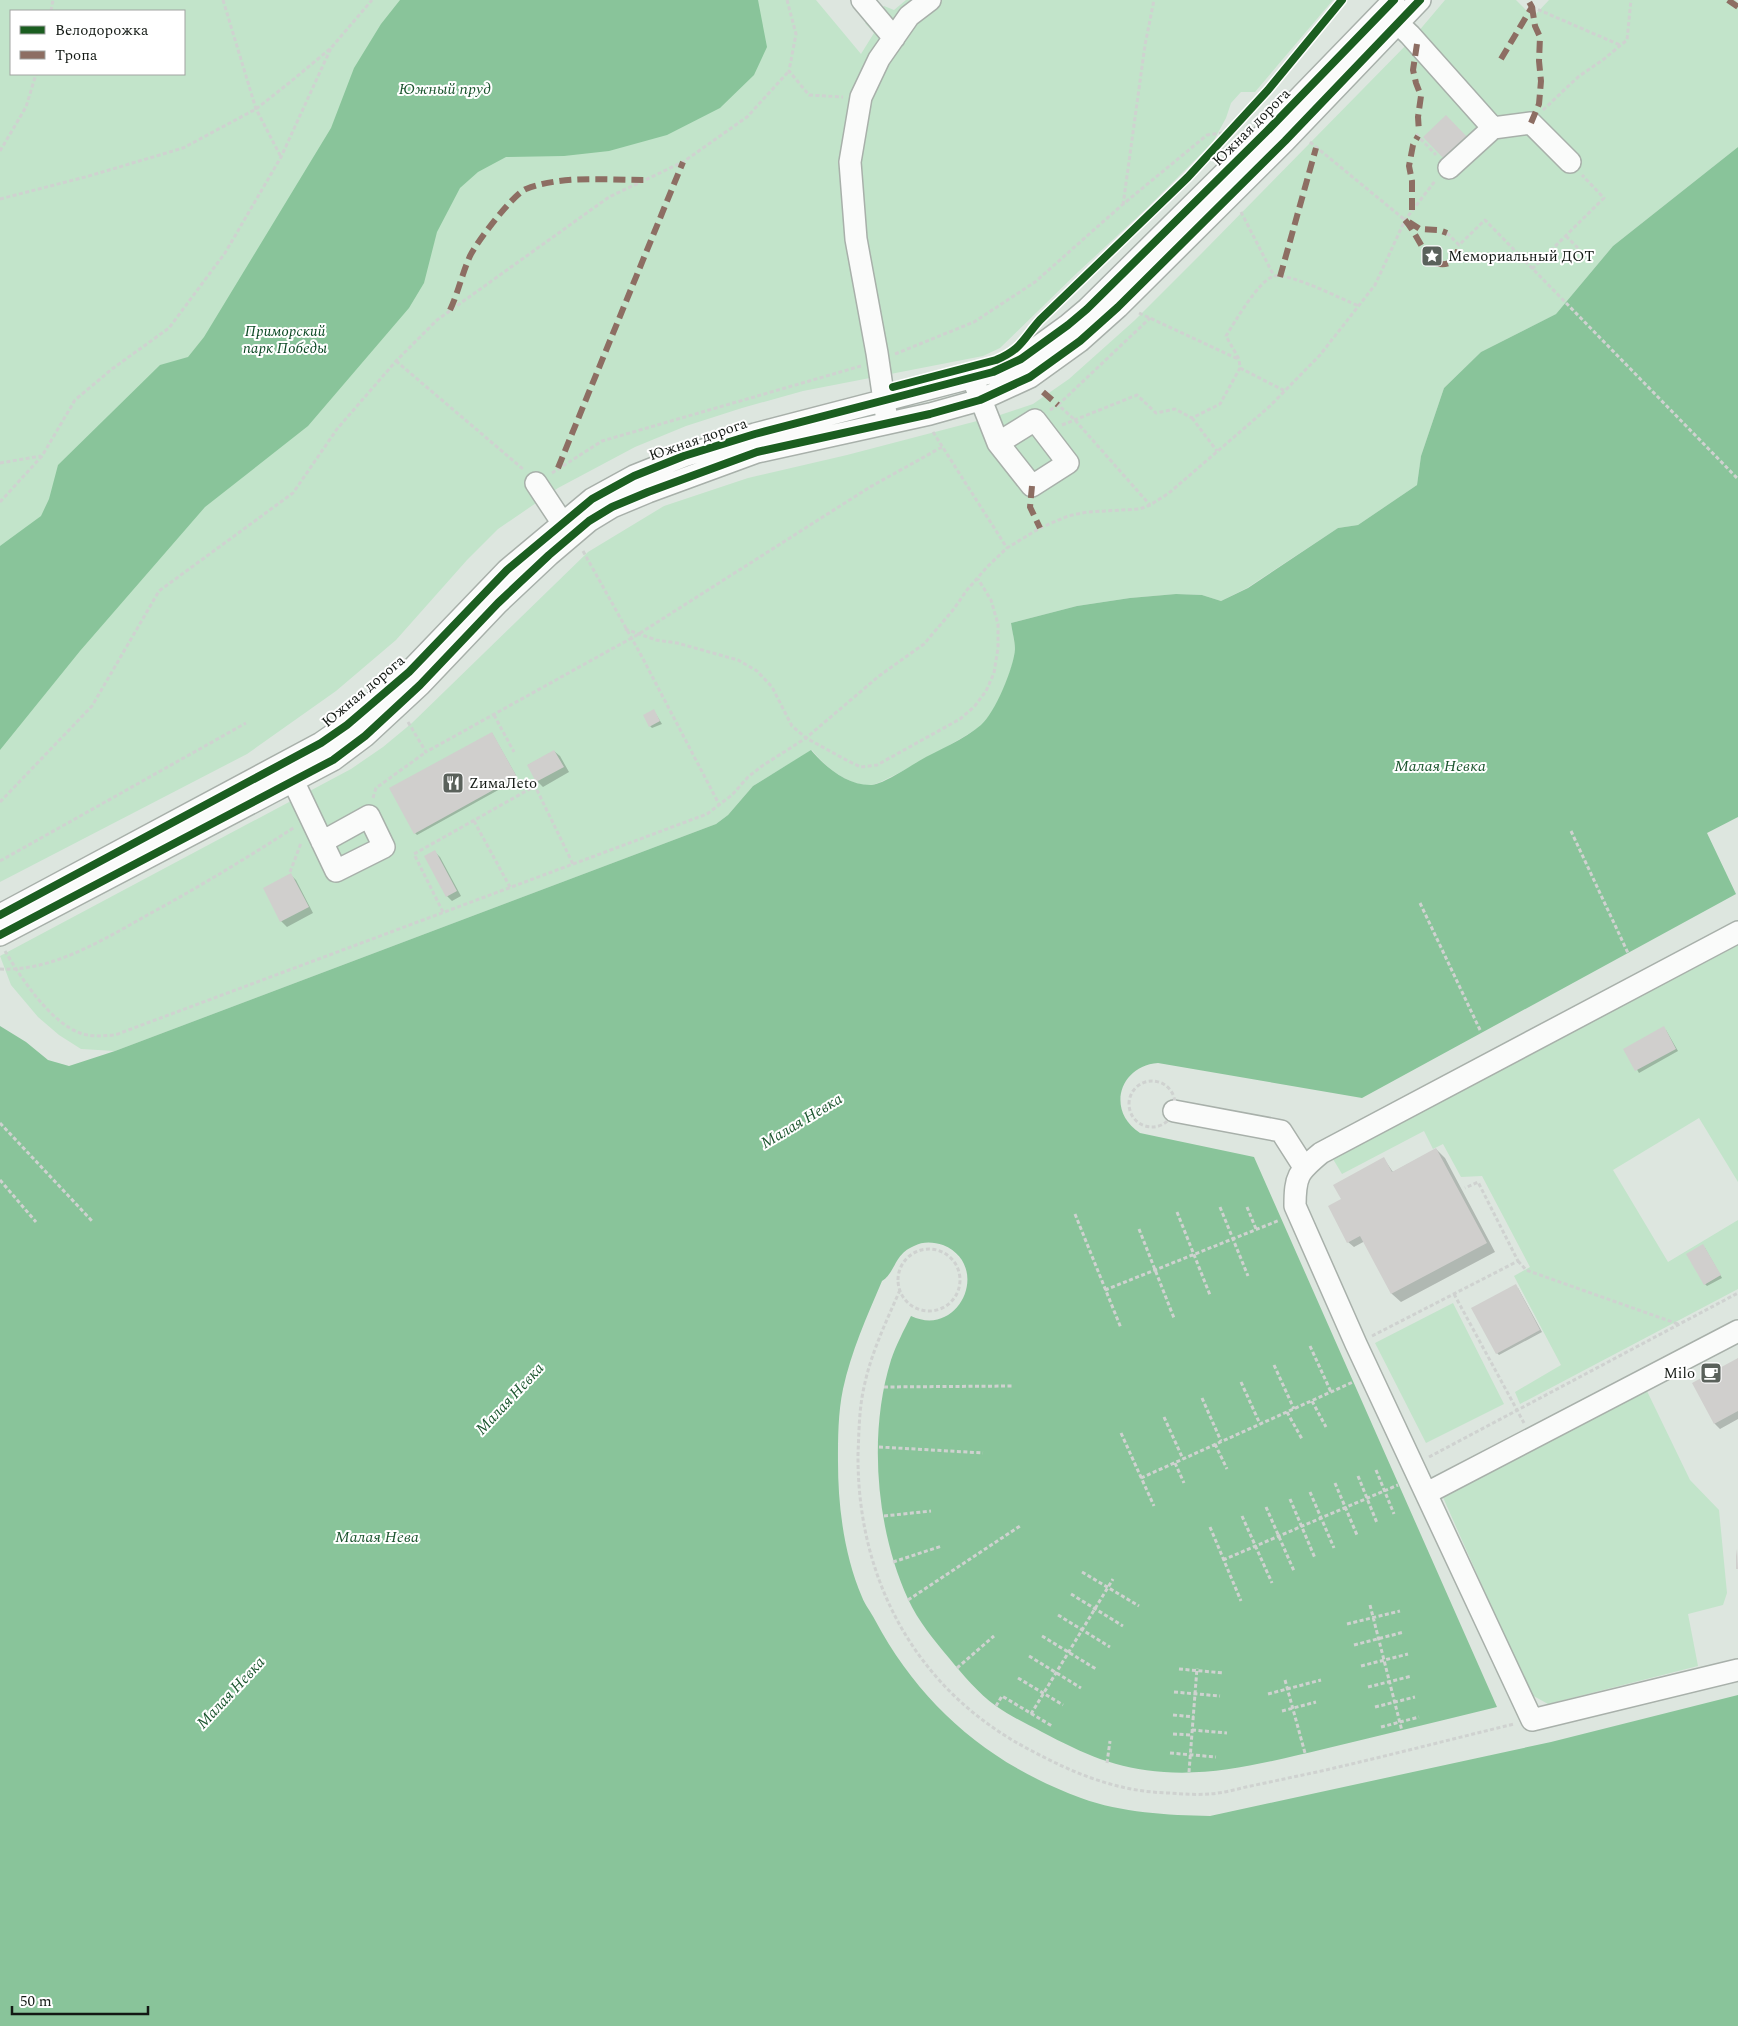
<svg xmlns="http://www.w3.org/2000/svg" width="1738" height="2026" font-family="Spectral,serif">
  <rect width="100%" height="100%" fill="#dde6df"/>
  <path fill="#c2e4ca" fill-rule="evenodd" d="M 0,0 L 816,0 L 861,54 L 874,33 L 865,23 L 884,6 L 894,10 L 906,0 L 1333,0 L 1255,92 L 1241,92 L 1231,103 L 1226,118 L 1213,142 L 1147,208 L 1077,273 L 1000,348 L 983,356 L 803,391 L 742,408 L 686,426 L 635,447 L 558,488 L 498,529 L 467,560 L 396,640 L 336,691 L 247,754 L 0,882 ZM 11,11 L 184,11 L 184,74 L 11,74 Z
    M 1445,0 L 1516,0 L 1533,17 L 1549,0 L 1735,0 L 1738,3 L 1738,147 L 1613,246 L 1556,314 L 1481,352 L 1444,388 L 1421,456 L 1417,485 L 1358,525 L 1338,528 L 1247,588 L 1221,601 L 1202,595 L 1176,594 L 1130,598 L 1077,606 L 1011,623 C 1012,631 1015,640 1015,649 C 1015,667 995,713 982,725 C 971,734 884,783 872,785 C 849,787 824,766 812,750 L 753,786 L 728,815 L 716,824 L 115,1051 L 81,1049 L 59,1035 L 38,1017 L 11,985 L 0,956 L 351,769 L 383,747 L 412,723 L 588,552 L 664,506 L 748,478 L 847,455 L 1000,415 L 1033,404 L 1069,379 L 1135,320 L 1201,254 L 1412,39 Z
    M 1738,943 L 1738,1182 L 1699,1118 L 1613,1170 L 1668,1262 L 1738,1220 L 1738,1289 L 1520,1404 L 1515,1392 L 1561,1365 L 1514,1276 L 1530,1267 L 1482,1176 L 1461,1177 L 1443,1144 L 1433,1149 L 1424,1131 L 1342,1174 L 1333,1159 Z
    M 1453,1303 L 1504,1404 L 1426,1443 L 1375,1343 Z
    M 1645,1387 L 1690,1480 L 1719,1510 L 1727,1593 L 1723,1605 L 1688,1614 L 1698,1666 L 1548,1704 L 1530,1694 L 1442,1495 Z"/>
  <path fill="#89c49a" d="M 400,0 L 758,0 L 767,47 L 754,75 L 720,108 L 667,135 L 609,151 L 564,156 L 506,157 L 478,172 L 460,188 L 437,232 L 424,283 L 409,308 L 308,426 L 205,507 L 80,651 L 0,750 L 0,546 L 41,516 L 49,499 L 58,465 L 160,365 L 188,357 L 204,337 L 331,128 L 354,68 L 381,24 Z
    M 1738,147 L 1738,817 L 1707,833 L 1736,894 L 1362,1098 L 1158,1063 C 1119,1066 1106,1111 1140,1133 L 1254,1157 L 1497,1707 C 1440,1721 1382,1735 1324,1749 C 1272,1761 1218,1776 1164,1772 C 1116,1769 1084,1754 1042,1732 C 1027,1724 1010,1716 996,1706 C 978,1693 963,1675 949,1658 C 934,1640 918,1621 908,1599 C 876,1529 868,1434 891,1360 C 896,1345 904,1330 911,1316 C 960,1339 992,1265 943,1245 C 934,1242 923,1241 914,1246 C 894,1254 896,1272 882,1281 C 867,1316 851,1352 843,1389 C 838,1413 838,1438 838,1462 C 838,1506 844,1555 862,1597 C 865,1605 871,1612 875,1620 C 921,1706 989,1764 1081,1798 C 1122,1813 1167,1815 1210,1816 L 1551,1742 L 1738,1695 L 1738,2026 L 0,2026 L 0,1026 L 26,1042 L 48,1060 L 69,1066 L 115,1051 L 716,824 L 728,815 L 753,786 L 811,750 C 825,767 848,786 872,785 C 885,783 907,768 919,761 C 938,750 965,739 981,725 C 995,713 1014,667 1015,649 C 1015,641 1012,631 1011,623 L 1077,606 L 1130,598 L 1176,594 L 1202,595 L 1221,601 L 1248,588 L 1338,528 L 1358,525 L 1417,485 L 1421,456 L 1444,388 L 1481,352 L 1556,314 L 1613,246 Z"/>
  <path fill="#0003" d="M 654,711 L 662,724 L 652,728 L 650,726 Z
    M 492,733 L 518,779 L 417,835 L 415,833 Z
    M 554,751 L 560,756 L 569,772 L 543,787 L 537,781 L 528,765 Z
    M 435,852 L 440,857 L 461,896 L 452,901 L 447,896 Z
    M 291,875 L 296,880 L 313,913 L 287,927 L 281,921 Z
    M 1666,1030 L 1678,1051 L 1639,1073 L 1625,1049 Z
    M 1436,1149 L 1445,1158 L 1495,1252 L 1401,1302 L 1392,1294 L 1365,1241 L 1354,1247 L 1348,1242 L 1343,1199 L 1384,1159 L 1393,1172 Z
    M 1705,1248 L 1722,1278 L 1707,1286 L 1705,1284 Z
    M 1518,1288 L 1542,1332 L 1499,1355 L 1497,1353 Z
    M 1738,1359 L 1738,1419 L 1720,1429 L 1715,1424 L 1694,1384 Z"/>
  <path fill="#d0cfcd" d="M 1446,115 L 1471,141 L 1448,163 L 1423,137 Z
    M 654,709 L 660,721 L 649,727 L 643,715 Z
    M 492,732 L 517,777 L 414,834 L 389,788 Z
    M 554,750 L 564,767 L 536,782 L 527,765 Z
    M 435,850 L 457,891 L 446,897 L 424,856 Z
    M 291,873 L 309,907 L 280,922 L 263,888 Z
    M 1664,1026 L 1676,1049 L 1635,1071 L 1623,1049 Z
    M 1436,1148 L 1487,1243 L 1391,1294 L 1360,1236 L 1347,1243 L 1328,1206 L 1341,1199 L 1333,1185 L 1384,1157 L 1392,1172 Z
    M 1703,1244 L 1721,1275 L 1704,1285 L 1686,1254 Z
    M 1516,1284 L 1540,1330 L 1496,1354 L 1471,1308 Z
    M 1738,1358 L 1738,1411 L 1714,1424 L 1692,1383 Z
    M 1737,1549 L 1738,1569 L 1736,1569 L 1736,1556 Z"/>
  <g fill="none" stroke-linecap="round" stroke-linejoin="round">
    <g stroke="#a8b0aa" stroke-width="24">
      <path id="minor" d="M 862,0 L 894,38
        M 1388,14 L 1410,35 L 1493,128
        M 1449,168 L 1493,128 L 1531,123 L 1570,162
        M 976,387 L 998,443 L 1032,486 L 1068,463 L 1035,420 L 998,443
        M 886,414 L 877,353 L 856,239 L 850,162 L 861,97 L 879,59 L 909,16 L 930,0
        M 536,483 L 569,533
        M 287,768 L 336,871 L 384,847 L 369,816 L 322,842
        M 0,915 L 321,743 L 347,725 L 409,672 L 507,570 L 592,499 L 634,476 L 684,456 L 755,434 L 993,372 L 1021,359 L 1068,325 L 1087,309 L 1267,131 L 1394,0
        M 1738,932 L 1321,1153 C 1298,1172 1295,1176 1295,1206 L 1356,1344 L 1532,1720 L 1738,1670
        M 0,935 L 333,760 L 365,736 L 420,685 L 498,603 L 549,555 L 589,521 L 612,507 L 648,492 L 757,452 L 930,414 L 980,400 L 1030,377 L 1080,341 L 1118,307 L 1285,141 L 1420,0
        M 1174,1111 L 1281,1131 L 1304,1167
        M 1427,1493 L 1738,1331"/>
    </g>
    <path stroke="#cfd2d0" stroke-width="3" stroke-dasharray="4 2.5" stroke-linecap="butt" d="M 223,0 L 256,109 L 281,157
      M 787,0 L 796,34 L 789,71 L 809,95 L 843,97
      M 1338,0 L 1340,2
      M 1532,7 L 1620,45
      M 51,11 L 53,0
      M 1543,110 L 1578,77 L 1604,59 L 1627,40 L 1631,0
      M 1416,134 L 1436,155
      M 1310,142 L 1405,220
      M 0,151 L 26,107 L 36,74
      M 0,199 L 89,176 L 183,148 L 256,109 L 289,83 L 331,48 L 372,0
      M 1123,205 L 1145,45 L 1154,0
      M 1241,212 L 1274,276
      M 1447,233 L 1459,245 L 1485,220 L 1738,479
      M 1566,236 L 1578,248
      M 1532,269 L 1604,198 L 1582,175
      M 1139,313 L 1238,359
      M 895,354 L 974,322 L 1035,282 L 1122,205 L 1207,135 L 1229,132
      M 396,361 L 523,469
      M 1240,368 L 1285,391
      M 1058,405 L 1150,318
      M 1050,410 L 1058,405 L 1074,419 L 1150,505
      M 1192,418 L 1217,451
      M 1062,425 L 1137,395 L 1156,413 L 1175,409 L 1192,418 L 1220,404 L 1240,368 L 1239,359 L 1226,336 C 1234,323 1259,280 1274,276 C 1291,273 1341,299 1359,306
      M 933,432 L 1007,548
      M 0,463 L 41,456
      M 552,473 L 602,441 L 861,366
      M 0,502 L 42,456 L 75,400 L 112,369 L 169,328 L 225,253 L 281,157 L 331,48
      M 583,551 L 641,655 L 720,806
      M 625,629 L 656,640 L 677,643 L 738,660 L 757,671 L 772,687 L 792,726 L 806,738 L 848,761 L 861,767 L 877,765 L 960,719 L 974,707 L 986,691 L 994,673 L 998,648 L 998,624 L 991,600 L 978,579
      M 494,715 L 514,752
      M 408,722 L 426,752 L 637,635 L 870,487 L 942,447
      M 373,798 L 376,788 L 426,752
      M 0,802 L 92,706 L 159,591 L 293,493 L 337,429 L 396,361 L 437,320 L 609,197 L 683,162 L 747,117 L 789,71
      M 474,821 L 510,887
      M 1571,831 L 1628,953
      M 0,861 L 246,723
      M 290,872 L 301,843
      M 1420,903 L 1481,1032
      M 443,912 L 414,854 L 535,786 L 573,864
      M 5,951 C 21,978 50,1022 80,1033 C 91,1037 103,1036 115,1035 L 707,814 L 732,795 L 748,777 L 762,766 L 806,738 L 879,676 L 924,644 L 953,610 L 967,590 L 987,567 L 1007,548 L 1040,528 L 1068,516 L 1087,512 L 1140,509 L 1150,505 L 1169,493 L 1270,406 L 1320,355 L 1375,285 L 1405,220 L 1435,181
      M 0,969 C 53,972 106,938 151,913 C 201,886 248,857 295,827
      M1129 1104a23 23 0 1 1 46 0a23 23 0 1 1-46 0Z
      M 0,1123 L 93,1222
      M 0,1180 L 36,1222
      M 1220,1207 L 1248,1276
      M 1247,1207 L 1256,1229
      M 1177,1212 L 1210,1295
      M 1075,1214 L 1121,1328
      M 1139,1229 L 1174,1318
      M898 1280a31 31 0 1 1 62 0a31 31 0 1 1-62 0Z
      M 1518,1261 L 1526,1270 L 1678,1324
      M 900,1290 C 886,1322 871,1353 864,1387 C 859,1409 859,1432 858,1454 C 857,1581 917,1692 1032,1751 C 1075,1774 1119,1792 1169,1793 C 1183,1794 1197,1795 1210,1794 C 1222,1793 1234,1790 1246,1787 C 1270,1782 1293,1777 1317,1772 C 1383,1757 1448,1740 1514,1724
      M 1105,1290 L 1280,1220
      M 1454,1294 L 1524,1423
      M 1372,1336 L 1518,1261 L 1478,1182 L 1465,1188
      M 1310,1346 L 1331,1392
      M 1274,1365 L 1294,1409
      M 1241,1382 L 1260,1424
      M 884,1387 L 1014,1386
      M 1202,1398 L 1221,1441
      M 1312,1401 L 1326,1427
      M 1287,1412 L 1302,1439
      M 1164,1417 L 1183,1459
      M 1121,1433 L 1154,1506
      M 1215,1444 L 1227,1469
      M 879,1447 L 983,1453
      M 1429,1457 L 1738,1293
      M 1175,1463 L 1184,1483
      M 1376,1470 L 1394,1514
      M 1358,1476 L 1377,1523
      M 1141,1478 L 1353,1382
      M 1335,1483 L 1357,1535
      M 1310,1492 L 1334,1548
      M 1290,1499 L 1315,1558
      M 1266,1507 L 1294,1571
      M 884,1516 L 931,1511
      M 1242,1516 L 1272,1583
      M 1210,1527 L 1241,1601
      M 1223,1560 L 1398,1485
      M 893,1562 L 942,1546
      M 1082,1572 L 1139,1606
      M 1071,1594 L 1123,1626
      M 908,1600 L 1020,1526
      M 1370,1605 L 1402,1731
      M 1058,1615 L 1110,1647
      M 1347,1624 L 1400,1611
      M 1042,1636 L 1096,1669
      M 1354,1645 L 1404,1632
      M 1029,1656 L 1081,1688
      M 1361,1666 L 1408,1654
      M 957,1668 L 994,1636
      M 1179,1669 L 1224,1673
      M 1018,1678 L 1063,1705
      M 1285,1680 L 1305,1753
      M 1368,1687 L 1412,1676
      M 1174,1692 L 1220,1696
      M 1268,1694 L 1321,1680
      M 996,1706 L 1002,1696 L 1052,1726
      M 1375,1707 L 1415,1697
      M 1282,1711 L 1316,1702
      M 1031,1714 L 1113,1579
      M 1173,1715 L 1194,1717
      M 1381,1727 L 1419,1717
      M 1192,1730 L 1227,1733
      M 1173,1734 L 1192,1735
      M 1170,1753 L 1216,1757
      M 1107,1763 L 1110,1741
      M 1189,1772 L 1197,1668"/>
    <use href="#minor" stroke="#fafbfa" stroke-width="21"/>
    <path stroke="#8d6e63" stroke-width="6" stroke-dasharray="12 6" stroke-linecap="butt" d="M 1728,0 L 1738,7
      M 1417,44 L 1413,70 L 1416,83 L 1421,96 L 1418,117 L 1419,132
      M 1501,59 L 1532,7 L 1528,0
      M 1531,123 L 1539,104 L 1541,81 L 1539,61 L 1540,37 L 1535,26 L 1532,7
      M 1412,210 L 1412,181 L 1409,166 L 1413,145 L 1418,136
      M 1405,220 C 1416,233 1422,250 1434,263 C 1450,267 1457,261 1459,245
      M 1409,222 L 1420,229 L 1439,230 L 1447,233
      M 1280,277 L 1316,148
      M 450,310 C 458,293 462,274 470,256 C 476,243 513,194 526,189 C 563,175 605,180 644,180
      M 1043,392 L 1058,405
      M 558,468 L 683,162
      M 1032,486 L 1030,507 L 1040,528"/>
    <g stroke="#fff" stroke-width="11">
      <path id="cycleway" d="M 893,387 L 996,360 C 1022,349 1023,339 1040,320 L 1188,177 L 1268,90 L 1342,0
        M 0,915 L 321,743 L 347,725 L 409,672 L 507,570 L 592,499 L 634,476 L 684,456 L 755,434 L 993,372 L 1021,359 L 1068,325 L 1087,309 L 1267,131 L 1394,0
        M 0,935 L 333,760 L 365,736 L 420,685 L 498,603 L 549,555 L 589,521 L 612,507 L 648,492 L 757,452 L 930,414 L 980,400 L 1030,377 L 1080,341 L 1118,307 L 1285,141 L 1420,0"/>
    </g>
    <use href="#cycleway" stroke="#1b5e20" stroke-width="8"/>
  </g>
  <defs>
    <g id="sight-square" transform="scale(1.125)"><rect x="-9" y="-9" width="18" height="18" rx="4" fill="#5a615b" stroke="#fff"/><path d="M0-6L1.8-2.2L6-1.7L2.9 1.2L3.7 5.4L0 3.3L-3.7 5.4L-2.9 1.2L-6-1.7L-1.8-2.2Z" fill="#fff"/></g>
    <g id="restaurant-square" transform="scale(1.125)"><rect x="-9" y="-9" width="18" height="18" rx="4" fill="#5a615b" stroke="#fff"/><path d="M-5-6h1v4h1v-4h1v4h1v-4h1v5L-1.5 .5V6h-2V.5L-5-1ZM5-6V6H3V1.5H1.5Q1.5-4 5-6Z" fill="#fff"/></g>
    <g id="cafe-square" transform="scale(1.125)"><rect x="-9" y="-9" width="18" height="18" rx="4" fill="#5a615b" stroke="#fff"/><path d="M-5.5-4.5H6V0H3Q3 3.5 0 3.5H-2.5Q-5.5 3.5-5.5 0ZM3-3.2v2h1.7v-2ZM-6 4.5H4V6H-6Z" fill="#fff"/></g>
  </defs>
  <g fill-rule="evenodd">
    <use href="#sight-square" x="1432" y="256"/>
    <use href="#restaurant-square" x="453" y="783"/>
    <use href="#cafe-square" x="1711" y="1373"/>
  </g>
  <g text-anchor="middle" stroke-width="4" stroke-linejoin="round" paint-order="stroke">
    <g font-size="15" fill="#131914" stroke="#fff">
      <text transform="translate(1251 127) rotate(-45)" y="5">Южная дорога</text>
      <text transform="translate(698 439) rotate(-19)" y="5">Южная дорога</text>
      <text transform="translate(363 691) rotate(-40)" y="5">Южная дорога</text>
    </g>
    <g font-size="15" fill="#131914" stroke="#fff" text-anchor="start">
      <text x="1448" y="261">Мемориальный ДОТ</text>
      <text x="469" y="788">ZимаЛеtо</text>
      <text x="1695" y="1378" text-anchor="end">Milo</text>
    </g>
    <g font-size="15" font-style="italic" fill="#0a4823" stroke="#fff">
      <text x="285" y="336">Приморский<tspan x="285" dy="17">парк Победы</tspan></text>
    </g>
    <g font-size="16" font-style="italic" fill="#1b552e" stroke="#fff">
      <text x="445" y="94">Южный пруд</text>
      <text x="1440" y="771">Малая Невка</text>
      <text transform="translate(801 1120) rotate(-31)" y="6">Малая Невка</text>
      <text transform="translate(509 1398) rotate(-47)" y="6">Малая Невка</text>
      <text x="377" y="1542">Малая Нева</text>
      <text transform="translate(230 1692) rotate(-47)" y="6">Малая Невка</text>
    </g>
  </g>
  <rect x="10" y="10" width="175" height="65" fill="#ffffff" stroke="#a1a3a1"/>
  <rect x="20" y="26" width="25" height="8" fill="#1b5e20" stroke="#a1a3a1"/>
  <text x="55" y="35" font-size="15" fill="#131914">Велодорожка</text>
  <rect x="20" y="51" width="25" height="8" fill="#8d6e63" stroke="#a1a3a1"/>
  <text x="55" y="60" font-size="15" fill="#131914">Тропа</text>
  <path d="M12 2006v8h136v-8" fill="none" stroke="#131914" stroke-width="2.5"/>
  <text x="20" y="2006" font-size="15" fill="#131914" stroke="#ffffff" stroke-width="4" paint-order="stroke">50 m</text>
</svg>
